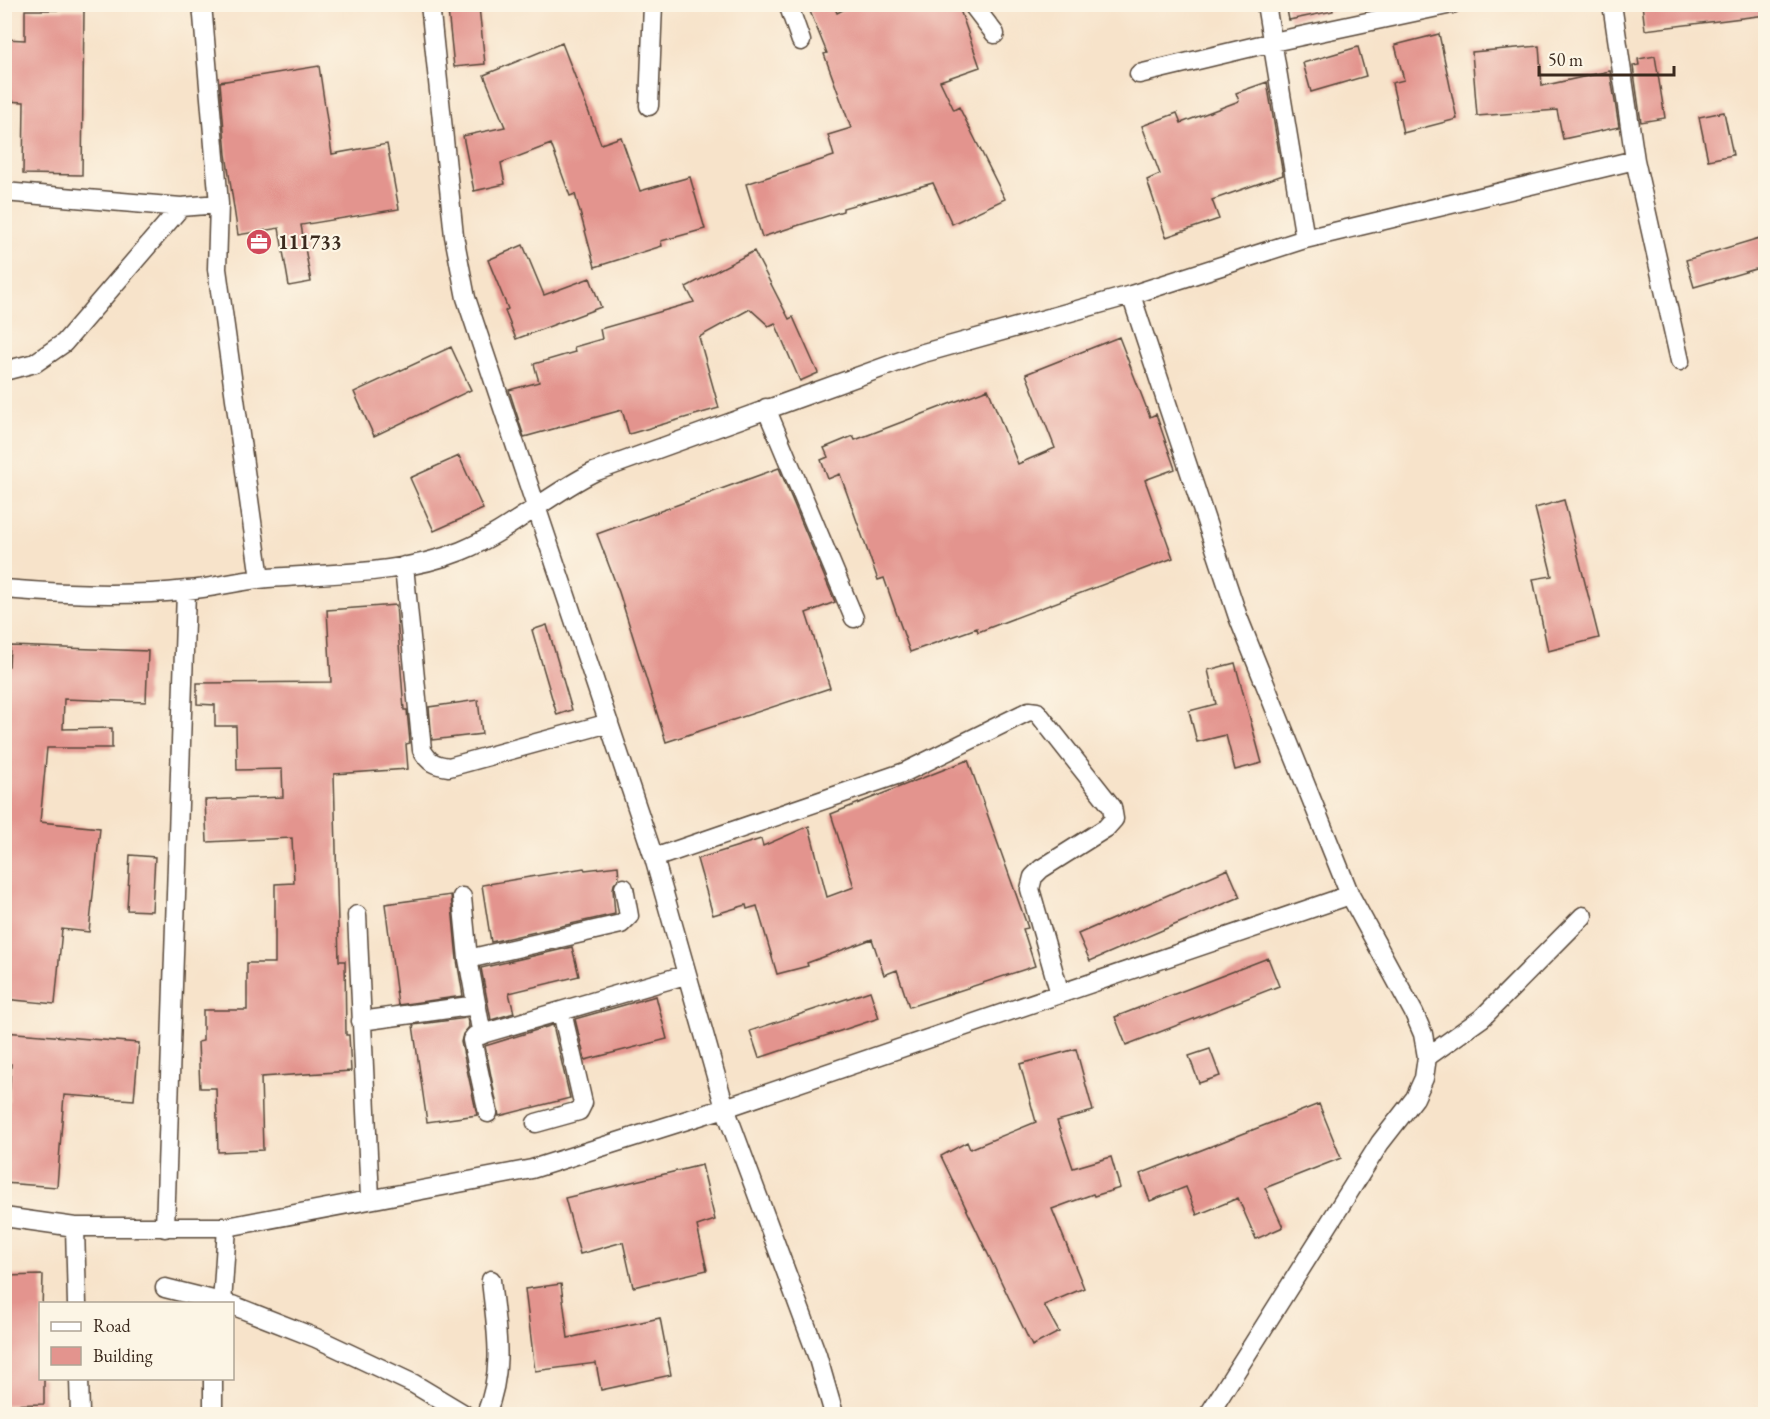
<svg xmlns="http://www.w3.org/2000/svg" width="1770" height="1419" font-family="'EB Garamond',serif">
  <rect width="100%" height="100%" fill="#fcf5e5"/>
  <filter id="ink" filterUnits="userSpaceOnUse"><feTurbulence type="fractalNoise" baseFrequency=".0167" numOctaves="2"/><feDisplacementMap in="SourceGraphic" scale="12" xChannelSelector="R" yChannelSelector="G"/><feConvolveMatrix kernelMatrix="1 2 1 2 8 2 1 2 1" color-interpolation-filters="sRGB"/></filter>
  <filter id="wash" filterUnits="userSpaceOnUse"><feTurbulence type="fractalNoise" baseFrequency=".008" numOctaves="4" result="noise"/><feDisplacementMap in="SourceGraphic" scale="24" xChannelSelector="R" yChannelSelector="G"/><feGaussianBlur stdDeviation="1.35" result="paint"/><feColorMatrix in="noise" values="0 0 0 0 0 0 0 0 0 0 0 0 0 0 0 0 0 1.4 0 .05"/><feComposite in="paint" operator="in"/></filter>
  <g filter="url(#wash)">
    <rect width="100%" height="100%" fill="#f7e3ca"/>
    <g id="blocks">
      <path fill="#e3948e" d="M 807,4 L 833,4 L 837,13 L 855,4 L 958,4 L 980,67 L 940,81 L 954,110 L 959,107 L 1005,199 L 952,224 L 933,183 L 843,208 L 843,211 L 762,237 L 746,184 L 834,156 L 828,135 L 851,128 L 824,54 L 827,53 Z
        M 1286,4 L 1332,4 L 1333,11 L 1289,20 Z
        M 1642,4 L 1766,4 L 1766,15 L 1645,30 Z
        M 479,7 L 485,64 L 454,67 L 448,10 Z
        M 25,10 L 84,10 L 82,175 L 23,174 L 24,102 L 4,101 L 4,39 L 25,40 Z
        M 1439,34 L 1457,119 L 1403,133 L 1392,83 L 1404,80 L 1395,45 Z
        M 562,43 L 601,144 L 621,137 L 640,191 L 690,177 L 705,229 L 661,241 L 662,246 L 595,267 L 575,194 L 570,196 L 551,144 L 501,163 L 505,184 L 474,191 L 463,136 L 505,127 L 484,75 Z
        M 1539,46 L 1542,86 L 1610,71 L 1619,127 L 1563,139 L 1557,110 L 1477,116 L 1472,52 Z
        M 1358,47 L 1366,76 L 1311,92 L 1303,63 Z
        M 1655,56 L 1665,118 L 1641,122 L 1633,66 L 1639,65 L 1638,59 Z
        M 319,66 L 332,154 L 387,144 L 399,209 L 301,225 L 311,282 L 289,286 L 279,228 L 238,235 L 226,154 L 220,82 Z
        M 1267,82 L 1283,175 L 1212,200 L 1219,219 L 1166,237 L 1147,180 L 1160,174 L 1142,126 L 1177,113 L 1181,123 L 1239,101 L 1236,93 Z
        M 1724,112 L 1733,155 L 1708,160 L 1699,117 Z
        M 1766,236 L 1766,266 L 1694,287 L 1686,260 Z
        M 523,245 L 544,295 L 590,278 L 601,307 L 516,339 L 505,311 L 508,309 L 488,260 Z
        M 754,251 L 789,319 L 793,317 L 818,373 L 800,381 L 775,323 L 769,326 L 750,309 L 699,337 L 719,408 L 629,434 L 622,410 L 524,437 L 509,390 L 539,382 L 534,364 L 575,352 L 574,347 L 602,339 L 600,329 L 694,302 L 686,287 Z
        M 1119,337 L 1150,417 L 1156,414 L 1175,469 L 1145,480 L 1173,558 L 978,632 L 977,628 L 910,652 L 884,578 L 878,580 L 840,474 L 828,479 L 821,460 L 828,457 L 824,448 L 853,436 L 855,440 L 988,389 L 1018,464 L 1055,448 L 1026,374 Z
        M 451,347 L 471,390 L 374,436 L 354,392 Z
        M 459,456 L 483,509 L 434,531 L 410,478 Z
        M 779,468 L 835,602 L 806,613 L 830,688 L 666,742 L 619,592 L 597,534 Z
        M 1564,500 L 1599,638 L 1548,651 L 1533,579 L 1552,576 L 1535,508 Z
        M 396,605 L 404,710 L 407,710 L 410,743 L 406,744 L 408,769 L 334,774 L 339,961 L 345,961 L 346,1035 L 349,1035 L 351,1071 L 261,1077 L 263,1150 L 218,1152 L 216,1088 L 200,1088 L 198,1042 L 203,1041 L 203,1010 L 247,1010 L 247,963 L 275,963 L 275,884 L 294,883 L 292,838 L 207,842 L 205,800 L 283,797 L 282,769 L 237,770 L 236,726 L 215,726 L 215,705 L 197,704 L 197,683 L 331,682 L 327,610 Z
        M 547,625 L 572,710 L 557,715 L 532,630 Z
        M 10,646 L 148,651 L 146,702 L 64,699 L 63,729 L 112,728 L 112,748 L 47,748 L 40,822 L 100,828 L 89,932 L 62,929 L 55,1004 L 4,999 L 4,819 L 9,768 L 4,768 L 4,666 L 9,666 Z
        M 1235,663 L 1262,763 L 1235,770 L 1226,735 L 1197,742 L 1189,711 L 1216,704 L 1208,670 Z
        M 478,700 L 482,734 L 432,740 L 429,707 Z
        M 968,760 L 1028,928 L 1023,929 L 1035,966 L 909,1007 L 897,970 L 884,975 L 872,939 L 807,963 L 808,966 L 777,974 L 757,906 L 747,909 L 746,905 L 713,915 L 697,859 L 761,839 L 763,846 L 809,826 L 827,897 L 854,887 L 831,814 Z
        M 130,855 L 155,857 L 152,911 L 127,910 Z
        M 618,866 L 619,878 L 614,884 L 613,889 L 615,914 L 491,942 L 482,885 L 584,868 L 585,870 Z
        M 1228,869 L 1240,897 L 1090,961 L 1078,934 Z
        M 451,895 L 457,960 L 463,996 L 398,1005 L 385,904 Z
        M 572,947 L 579,976 L 509,993 L 514,1013 L 491,1020 L 481,968 Z
        M 1268,958 L 1279,986 L 1126,1045 L 1115,1017 Z
        M 870,991 L 879,1018 L 759,1058 L 750,1031 Z
        M 656,996 L 667,1039 L 585,1060 L 575,1019 Z
        M 467,1018 L 469,1027 L 463,1034 L 461,1042 L 477,1115 L 427,1122 L 413,1025 Z
        M 553,1025 L 570,1098 L 499,1116 L 485,1046 Z
        M 4,1032 L 139,1043 L 134,1100 L 64,1095 L 57,1187 L 4,1183 L 11,1064 L 4,1064 Z
        M 1076,1049 L 1093,1111 L 1057,1121 L 1073,1168 L 1111,1157 L 1120,1188 L 1094,1196 L 1093,1194 L 1052,1209 L 1084,1288 L 1044,1305 L 1059,1332 L 1032,1346 L 941,1156 L 967,1142 L 970,1149 L 1036,1122 L 1020,1064 Z
        M 1210,1049 L 1220,1076 L 1199,1083 L 1189,1056 Z
        M 1319,1104 L 1341,1158 L 1265,1188 L 1283,1227 L 1256,1239 L 1238,1198 L 1197,1215 L 1186,1187 L 1150,1201 L 1140,1174 Z
        M 702,1165 L 715,1220 L 697,1226 L 707,1270 L 633,1287 L 623,1242 L 580,1254 L 565,1198 Z
        M 43,1275 L 40,1378 L 44,1378 L 44,1404 L 4,1405 L 4,1276 Z
        M 561,1284 L 568,1338 L 660,1318 L 671,1375 L 601,1390 L 596,1363 L 535,1371 L 525,1289 Z"/>
    </g>
  </g>
  <g filter="url(#ink)">
    <use href="#blocks" fill-opacity="0" stroke="#574638" stroke-width="1.5"/>
    <g fill="none" stroke-linecap="round" stroke-linejoin="round">
      <g stroke="#574638" stroke-width="21">
        <path id="minor" d="M 202,4 L 219,204 L 217,269 L 260,579
          M 788,4 L 801,41
          M 972,4 L 995,34
          M 1266,4 L 1305,239
          M 1612,4 L 1635,160 L 1680,361
          M 1139,74 L 1273,42 L 1452,4
          M 649,106 L 653,4
          M 4,192 L 181,207 L 219,204
          M 1131,295 L 1238,617 L 1350,895 L 1414,1013 L 1423,1034 L 1427,1057 L 1424,1078 L 1415,1098 L 1380,1143 L 1209,1414
          M 4,371 L 35,363 L 64,343 L 181,207
          M 766,408 L 854,618
          M 404,566 L 422,750 C 429,763 435,765 449,767 L 609,723
          M 4,589 C 64,594 127,597 187,590 C 214,588 241,580 268,578 C 331,573 401,575 461,551 C 510,531 547,495 594,472 L 920,354 L 1131,295 L 1305,239 L 1635,160
          M 654,858 L 905,772 L 1029,711 L 1037,712 L 1112,807 L 1114,819 L 1106,828 L 1041,869 L 1033,877 L 1030,889 L 1060,994
          M 462,897 L 468,959 L 482,1035
          M 357,915 L 370,1198
          M 468,959 L 621,924 L 629,916 L 624,888
          M 361,1021 L 477,1005
          M 1427,1057 L 1482,1018 L 1583,916
          M 488,1113 L 472,1040 L 475,1036 L 685,975
          M 536,1123 L 579,1111 L 583,1103 L 562,1012
          M 4,1217 L 75,1227 L 227,1227 L 532,1169 L 725,1108 L 654,858 L 466,298 L 454,236 L 430,4
          M 75,1227 L 77,1304
          M 165,1228 L 186,591
          M 165,1288 L 229,1304
          M 222,1304 L 227,1227
          M 232,1305 L 316,1338 L 414,1384 L 464,1414
          M 79,1378 L 80,1414
          M 213,1378 L 213,1414
          M 486,1414 C 505,1367 496,1329 491,1280
          M 834,1414 L 817,1355 L 725,1108 L 1350,895"/>
      </g>
      <use href="#minor" stroke="#fff" stroke-width="18"/>
    </g>
  </g>
  <defs>
    <g id="office-disc" transform="scale(1.35)"><circle r="9.5" fill="#d1495b" stroke="#fcf5e5"/><path d="M-6-3h4V-5.5h4V-3h4V5H-6ZM-1-4.5V-3h2v-1.5ZM-6 0V1H6V0Z" fill="#fff"/></g>
  </defs>
  <g fill-rule="evenodd">
    <use href="#office-disc" x="259" y="242"/>
  </g>
  <g text-anchor="middle" stroke-width="4.5" stroke-linejoin="round" paint-order="stroke">
    <g font-size="20" font-weight="bold" fill="#3b2a1e" stroke="#fcf5e5" text-anchor="start">
      <text x="278" y="249">111733</text>
    </g>
  </g>
  <rect width="1770" height="1419" fill="none" stroke="#fcf5e5" stroke-width="24"/>
  <rect x="39" y="1302" width="195" height="78" fill="#fcf5e5" stroke="#afa495" stroke-width="1.5"/>
  <rect x="51" y="1322" width="30" height="9" fill="#ffffff" stroke="#afa495" stroke-width="1.5"/>
  <text x="93" y="1332" font-size="18" fill="#3b2a1e">Road</text>
  <rect x="51" y="1347" width="30" height="18" fill="#e3948e" stroke="#afa495" stroke-width="1.5"/>
  <text x="93" y="1362" font-size="18" fill="#3b2a1e">Building</text>
  <path d="M1539 66v9h135v-9" fill="none" stroke="#3b2a1e" stroke-width="3"/>
  <text x="1548" y="66" font-size="18" fill="#3b2a1e" stroke="#fcf5e5" stroke-width="4.5" paint-order="stroke">50 m</text>
</svg>
